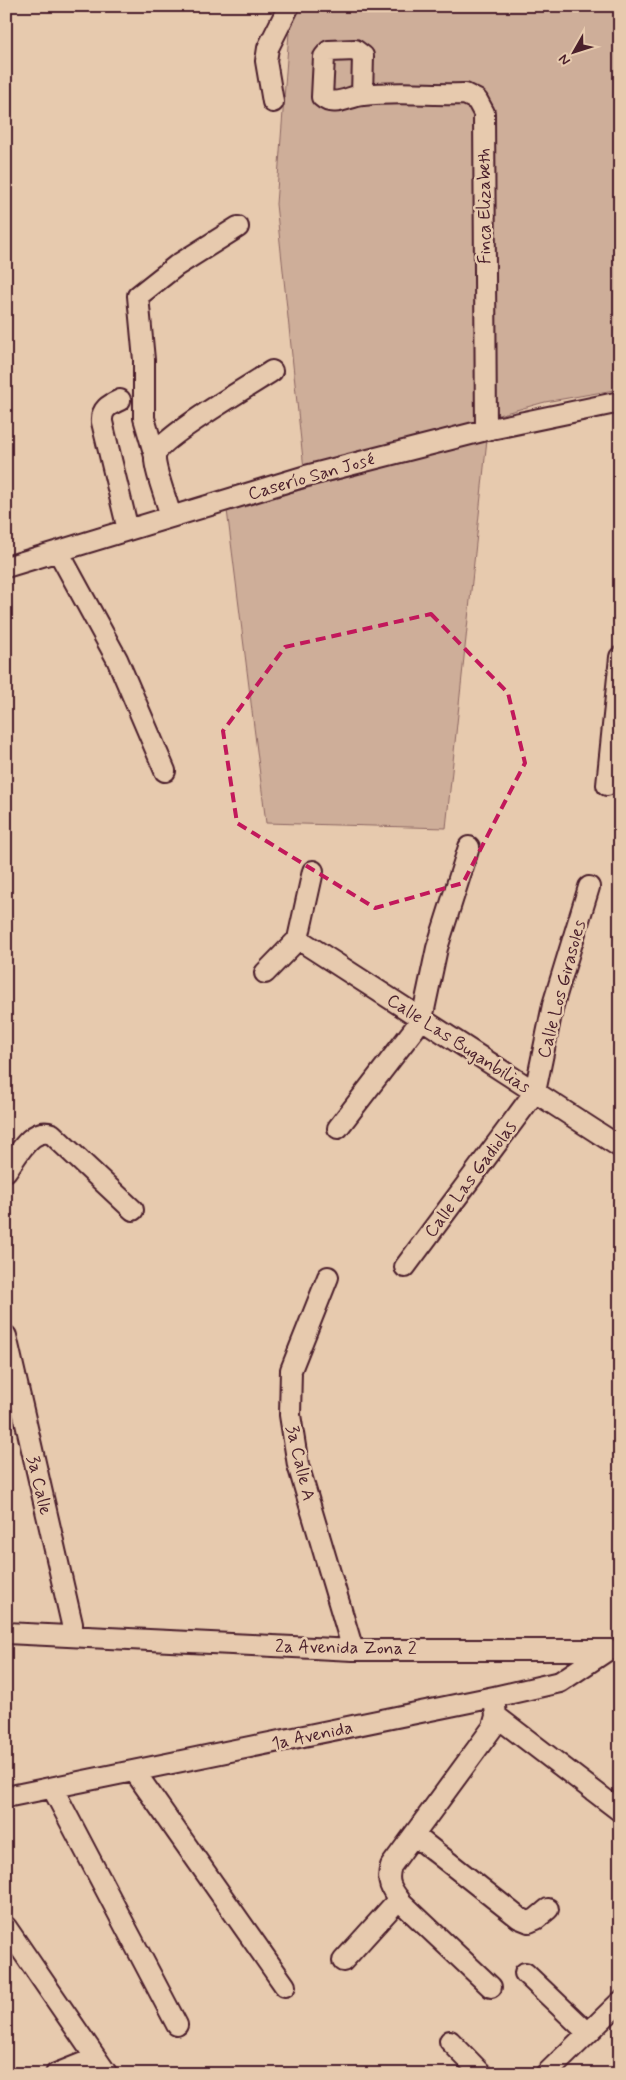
<svg xmlns="http://www.w3.org/2000/svg" width="626" height="2080" font-family="Mynerve,sans-serif">
  <rect width="100%" height="100%" fill="#e7caae"/>
  <filter id="ink" filterUnits="userSpaceOnUse"><feTurbulence type="fractalNoise" baseFrequency=".02" numOctaves="2"/><feDisplacementMap in="SourceGraphic" scale="10" xChannelSelector="R" yChannelSelector="G"/><feConvolveMatrix kernelMatrix="1 2 1 2 8 2 1 2 1" color-interpolation-filters="sRGB"/></filter>
  <g filter="url(#ink)">
    <path fill="#ceae99" stroke="#8c6662" d="M 291,6 L 620,6 L 620,389 L 545,402 L 304,469 L 276,204 Z
      M 487,439 L 446,828 L 266,823 L 227,510 Z"/>
    <g fill="none" stroke-linecap="round" stroke-linejoin="round">
      <g stroke="#4a1f2b" stroke-width="24">
        <path id="minor" d="M 362,95 L 363,56 L 355,50 L 329,51 L 324,57 L 322,97 C 334,108 349,96 363,95 C 396,91 432,95 465,94 L 477,100 L 484,113 L 486,430
          M 273,102 L 266,61 L 268,48 L 289,6
          M 120,400 C 109,405 101,409 102,422 L 128,530
          M 155,456 L 144,418 L 144,360 L 138,296 L 176,266 L 238,227
          M 171,517 C 168,504 154,469 155,457 C 157,439 253,384 272,371
          M 58,551 L 117,659 L 165,771
          M 6,567 L 306,476 L 486,430 L 620,402
          M 607,785 L 620,657
          M 298,939 L 620,1147
          M 298,939 L 313,871
          M 265,973 L 298,939
          M 338,1128 L 422,1019 L 437,948 L 469,847
          M 6,1171 C 17,1157 31,1126 52,1134 L 133,1210
          M 405,1267 L 535,1092 L 553,1005 L 589,887
          M 328,1277 L 291,1370 L 290,1415 L 298,1465 L 353,1650
          M 6,1336 L 72,1624 L 72,1635
          M 6,1633 L 353,1650 L 611,1650
          M 496,1716 L 620,1811
          M 135,1772 L 285,1986
          M 53,1789 L 177,2025
          M 6,1797 L 494,1697 L 560,1682 L 608,1650
          M 414,1835 L 519,1918 L 529,1922 L 536,1919 L 548,1909
          M 6,1927 L 107,2074
          M 343,1961 L 399,1899
          M 525,1973 L 588,2033
          M 491,1987 L 401,1902 C 391,1889 386,1882 391,1866 L 493,1727 L 496,1716 L 494,1697
          M 450,2041 L 482,2074
          M 56,2074 L 96,2058
          M 546,2074 L 620,2002"/>
      </g>
      <use href="#minor" stroke="#e7caae" stroke-width="20"/>
    </g>
  </g>
  <path fill="none" stroke="#c2185b" stroke-width="4" stroke-dasharray="10 6" stroke-linejoin="round" d="M 431,614 L 508,693 L 525,763 L 463,883 L 375,908 L 237,823 L 223,731 L 285,647 Z"/>
  <g text-anchor="middle" stroke-width="5" stroke-linejoin="round" paint-order="stroke">
    <g font-size="18" fill="#4a1f2b" stroke="#e7caae">
      <text transform="translate(484 206) rotate(-90)" y="6">Finca Elizabeth</text>
      <text transform="translate(311 476) rotate(-16)" y="6">Caserío San José</text>
      <text transform="translate(561 989) rotate(-75)" y="6">Calle Los Girasoles</text>
      <text transform="translate(459 1043) rotate(33)" y="6">Calle Las Buganbilias</text>
      <text transform="translate(470 1179) rotate(-53)" y="6">Calle Las Gadiolas</text>
      <text transform="translate(301 1463) rotate(77)" y="6">3a Calle A</text>
      <text transform="translate(40 1485) rotate(77)" y="6">3a Calle</text>
      <text transform="translate(346 1647) rotate(1)" y="6">2a Avenida Zona 2</text>
      <text transform="translate(312 1735) rotate(-12)" y="6">1a Avenida</text>
    </g>
  </g>
  <rect width="626" height="2080" fill="none" stroke="#e7caae" stroke-width="25"/>
  <rect x="12" y="12" width="601" height="2055" fill="none" stroke="#4a1f2b" stroke-width="2" filter="url(#ink)"/>
  <g transform="translate(574 52) rotate(231)" stroke="#e7caae" stroke-width="4" paint-order="stroke">
  <path d="M0-4L9 19L0 12L-9 19Z" fill="#4a1f2b"/>
  <text y="-8" font-size="14" font-weight="bold" text-anchor="middle" fill="#4a1f2b">N</text>
  </g>
</svg>
